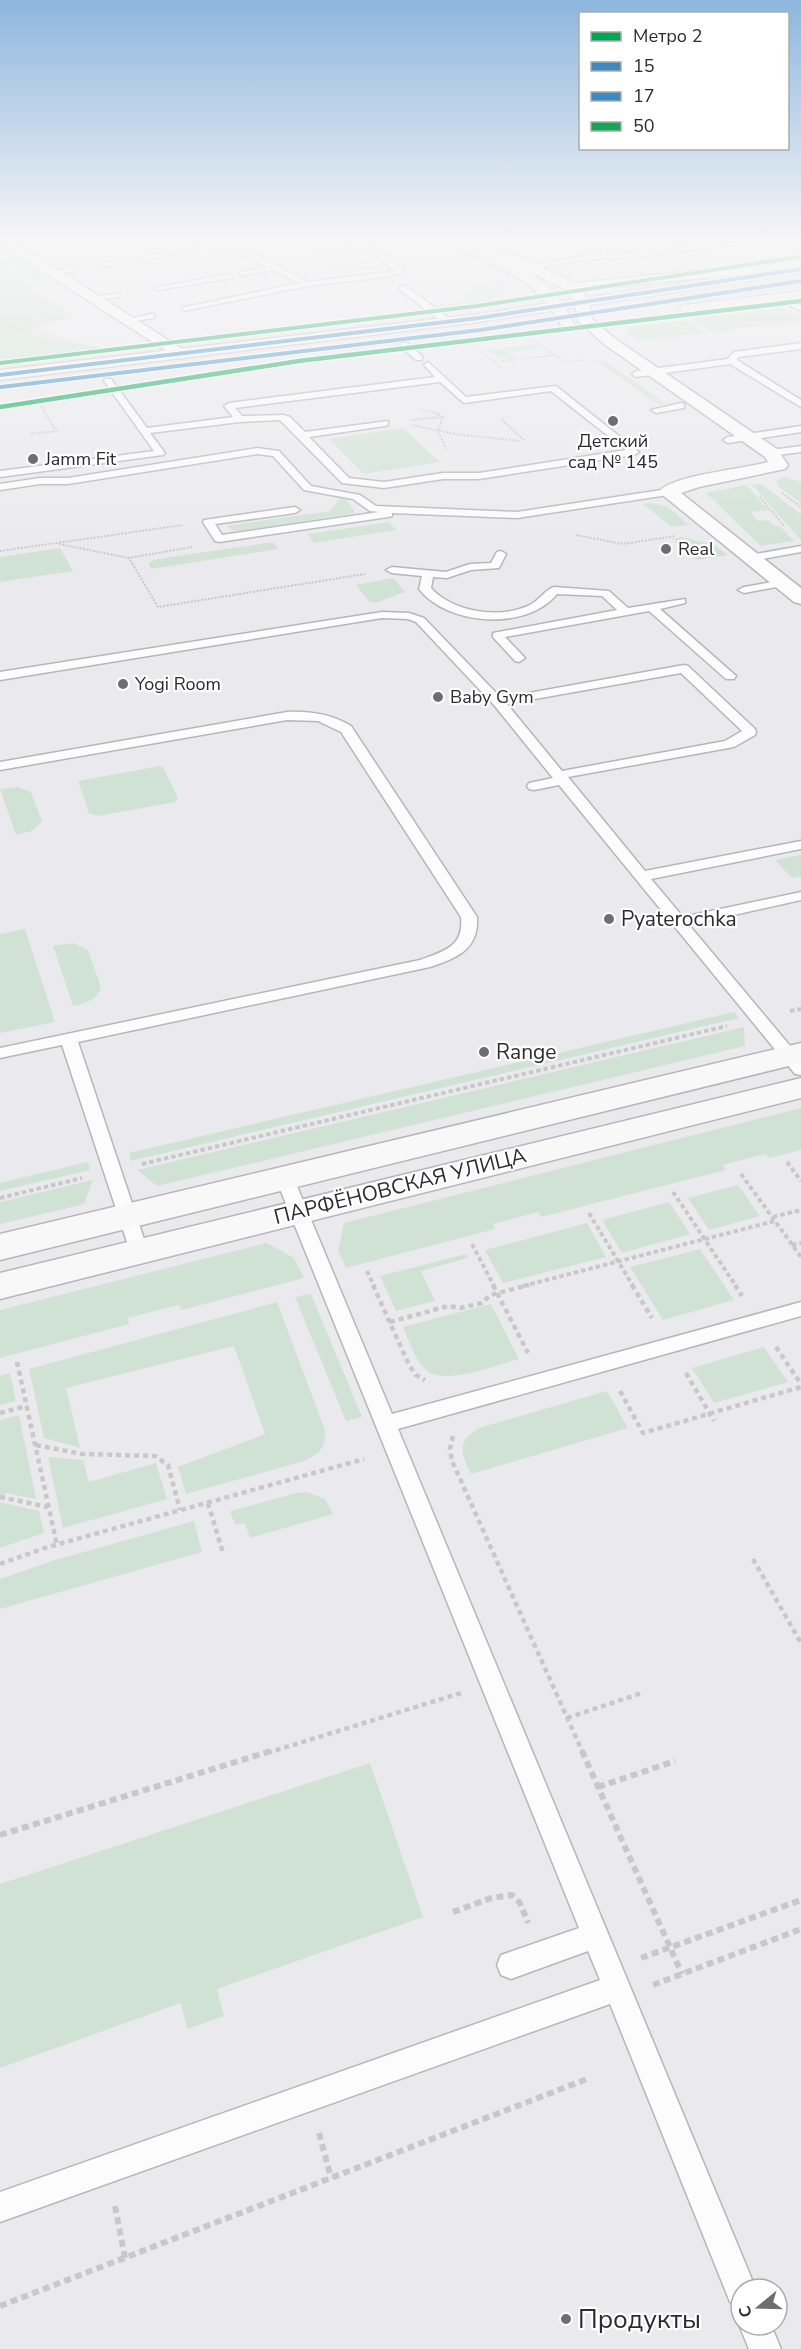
<svg xmlns="http://www.w3.org/2000/svg" width="801" height="2349" font-family="'Nunito Sans',sans-serif">
  <rect width="100%" height="100%" fill="#eaeaee"/>
  <path fill="#d0e2d4" d="M 598,240 L 654,240 L 665,246 L 617,251 Z
    M 15,257 L 61,287 L 45,289 L 0,260 Z
    M 368,262 L 377,269 L 335,274 L 326,267 Z
    M 0,266 L 78,318 L 42,324 L 28,334 L 103,348 L 0,361 Z
    M 801,276 L 801,288 L 652,306 L 643,301 Z
    M 503,280 L 508,285 L 507,291 L 492,300 L 439,308 L 435,305 L 466,301 L 473,290 L 471,284 Z
    M 784,308 L 801,318 L 801,321 L 712,332 L 691,319 Z
    M 685,320 L 705,333 L 639,341 L 625,331 L 632,327 Z
    M 536,344 L 543,348 L 511,353 L 517,358 C 503,360 498,358 487,350 Z
    M 604,360 L 666,404 L 658,405 L 597,361 Z
    M 403,428 L 440,462 L 364,474 L 329,439 Z
    M 786,477 L 801,482 L 801,503 L 780,488 L 777,483 L 779,478 Z
    M 751,484 L 761,484 L 801,514 L 801,540 Z
    M 746,485 L 769,510 L 751,512 L 758,521 L 769,520 L 772,524 L 781,527 L 794,541 L 761,546 L 706,493 Z
    M 340,498 L 346,499 L 354,511 L 354,513 L 274,526 L 234,531 L 228,527 L 231,525 L 330,511 Z
    M 653,503 L 668,507 L 689,525 L 671,527 L 643,504 Z
    M 389,522 L 396,530 L 314,543 L 308,534 Z
    M 682,537 L 714,545 L 728,555 L 697,560 L 676,543 L 677,541 L 671,539 Z
    M 273,542 L 278,549 L 151,569 L 149,563 L 157,559 Z
    M 60,548 L 73,571 L 0,582 L 0,557 Z
    M 393,578 L 405,592 L 378,602 L 370,602 L 356,585 Z
    M 160,766 L 163,767 L 178,798 L 175,802 L 98,816 L 89,813 L 78,781 Z
    M 18,787 L 31,792 L 42,821 L 32,831 L 16,835 L 0,789 Z
    M 801,855 L 801,876 L 792,878 L 775,860 Z
    M 25,929 L 55,1022 L 0,1033 L 0,934 Z
    M 73,943 L 88,950 L 101,987 C 97,1001 85,1003 73,1006 L 53,946 Z
    M 734,1012 L 739,1018 L 131,1161 L 129,1153 Z
    M 744,1027 L 745,1046 L 157,1186 L 137,1170 Z
    M 801,1108 L 801,1150 L 769,1158 L 765,1154 L 723,1165 L 726,1170 L 541,1217 L 538,1212 L 493,1224 L 495,1229 L 346,1268 L 338,1250 L 344,1223 Z
    M 88,1162 L 90,1170 L 0,1191 L 0,1183 Z
    M 93,1180 L 84,1204 L 0,1224 L 0,1202 Z
    M 738,1185 L 760,1216 L 709,1230 L 688,1198 Z
    M 669,1202 L 690,1234 L 622,1253 L 602,1220 Z
    M 587,1223 L 606,1257 L 503,1283 L 485,1250 Z
    M 267,1243 L 294,1258 L 304,1278 L 182,1310 L 179,1305 L 128,1318 L 129,1324 L 0,1358 L 0,1310 Z
    M 700,1249 L 734,1300 L 663,1320 L 630,1267 Z
    M 466,1254 L 468,1258 L 421,1271 L 435,1301 L 396,1311 L 380,1276 Z
    M 311,1294 L 362,1417 L 346,1421 L 295,1297 Z
    M 277,1302 L 325,1430 C 327,1447 319,1454 304,1461 L 186,1494 L 178,1467 L 265,1434 L 234,1346 L 66,1388 L 80,1448 L 44,1438 L 29,1369 Z
    M 491,1304 L 519,1359 C 496,1365 444,1387 425,1369 C 414,1359 409,1340 403,1327 Z
    M 764,1347 L 788,1382 L 714,1403 L 692,1368 Z
    M 10,1373 L 16,1401 L 0,1405 L 0,1376 Z
    M 607,1391 L 628,1428 L 471,1474 C 460,1451 456,1440 482,1427 Z
    M 19,1415 L 36,1499 L 5,1493 L 5,1498 L 0,1500 L 0,1420 Z
    M 48,1457 L 83,1460 L 89,1482 L 156,1463 L 167,1499 L 63,1528 Z
    M 307,1492 L 325,1499 L 333,1514 L 250,1538 L 245,1523 L 235,1525 L 230,1511 L 297,1493 Z
    M 0,1502 L 39,1511 L 44,1533 L 0,1548 Z
    M 194,1521 L 202,1552 L 0,1609 L 0,1579 L 52,1561 Z
    M 370,1763 L 423,1917 L 217,1989 L 224,2016 L 187,2029 L 181,2003 L 0,2068 L 0,1884 Z"/>
  <g fill="none" stroke-linecap="round" stroke-linejoin="round">
    <g stroke="#b5b6b9" stroke-width="3">
      <path id="lane" d="M 72,240 L 119,240 L 115,242 L 75,244 Z
        M 394,240 L 409,240 L 318,256 L 314,254 Z
        M 581,240 L 589,240 L 606,248 L 605,254 L 614,255 L 757,240 L 777,240 L 614,259 L 601,258 L 514,271 L 510,269 L 598,254 L 599,251 Z
        M 209,245 L 235,245 L 308,282 L 395,271 L 376,256 L 379,252 L 402,267 L 403,272 L 386,277 L 307,286 L 183,311 L 183,307 L 186,307 L 299,283 L 273,270 L 240,276 L 240,272 L 267,267 L 231,249 L 212,249 Z
        M 197,248 L 194,252 L 183,251 Z
        M 24,251 L 27,255 L 0,259 L 0,255 Z
        M 168,252 L 171,256 L 140,260 L 136,258 Z
        M 110,261 L 113,265 L 103,266 L 99,264 Z
        M 73,267 L 77,269 L 76,271 L 54,274 L 50,272 Z
        M 230,274 L 234,276 L 233,278 L 157,290 L 153,288 Z
        M 400,286 L 406,286 L 451,320 L 451,324 L 445,324 L 400,290 Z
        M 116,293 L 120,295 L 119,297 L 95,300 L 91,298 Z
        M 780,295 L 801,306 L 801,311 L 777,299 L 776,297 Z
        M 151,314 L 154,314 L 154,318 L 129,322 L 125,320 Z
        M 401,343 L 407,343 L 422,356 L 422,360 L 416,360 L 401,347 Z
        M 801,343 L 801,349 L 738,357 L 737,360 L 801,400 L 801,407 L 730,364 L 636,377 L 632,374 L 636,371 L 728,359 L 734,352 Z
        M 428,362 L 466,397 L 556,386 L 639,452 L 634,455 L 479,479 L 443,479 L 384,488 L 342,483 L 280,420 L 240,422 L 150,433 L 165,453 L 163,455 L 0,477 L 0,471 L 154,451 L 104,381 L 105,379 L 111,379 L 147,428 L 233,417 L 224,406 L 229,403 L 435,377 L 424,365 ZM 440,382 L 464,403 L 551,391 L 626,450 L 479,473 L 443,473 L 384,482 L 349,478 L 309,437 L 385,426 L 388,425 L 388,421 L 305,432 L 290,417 L 284,415 L 242,416 L 235,408 Z
        M 681,403 L 684,404 L 684,408 L 656,413 L 651,410 Z
        M 801,426 L 801,432 L 728,443 L 723,440 L 728,437 Z
        M 801,446 L 801,452 L 771,456 L 766,453 L 771,450 Z
        M 257,448 L 279,451 L 311,486 L 360,495 L 376,506 L 517,512 L 668,489 L 673,492 L 668,495 L 517,518 L 392,513 L 392,516 L 388,517 L 219,542 L 215,541 L 203,522 L 204,520 L 295,507 L 300,510 L 295,513 L 215,524 L 222,535 L 379,512 L 370,511 L 353,499 L 304,490 L 273,456 L 257,454 L 68,484 L 40,484 L 0,490 L 0,484 L 40,478 L 68,478 Z
        M 801,546 L 801,552 L 750,561 L 745,558 L 750,555 Z
        M 501,551 L 506,554 L 499,568 L 471,570 L 447,578 L 433,577 L 431,588 C 453,612 498,619 528,606 C 539,601 546,589 554,587 L 609,591 L 628,608 L 685,599 L 685,603 L 660,609 L 736,676 L 734,679 L 726,679 L 649,611 L 505,637 L 525,658 L 519,662 L 515,661 L 493,637 L 493,633 L 617,610 L 602,596 L 557,594 C 527,631 448,626 419,589 L 422,576 L 392,573 L 386,570 L 392,567 L 446,572 L 470,564 L 491,563 L 497,552 Z
        M 783,580 L 789,583 L 787,585 L 744,593 L 738,590 L 744,587 Z
        M 382,612 L 409,613 L 424,618 L 501,698 L 684,665 L 688,666 L 755,729 L 756,732 L 755,735 L 734,747 L 568,777 L 645,871 L 801,841 L 801,849 L 651,879 L 683,917 L 801,892 L 801,900 L 689,925 L 801,1059 L 801,1075 L 795,1074 L 559,785 L 534,790 L 529,789 L 527,786 L 529,783 L 553,778 L 494,705 L 416,622 L 408,619 L 382,618 L 0,680 L 0,672 ZM 681,673 L 742,731 L 725,741 L 562,771 L 507,704 Z
        M 287,712 C 310,711 331,714 351,726 L 477,917 C 479,950 456,958 430,967 L 78,1042 L 148,1251 L 146,1256 L 139,1258 L 132,1256 L 130,1251 L 62,1045 L 0,1058 L 0,1048 L 420,960 C 444,951 464,947 461,917 L 341,732 L 318,721 L 287,720 L 0,770 L 0,762 Z
        M 285,1173 L 291,1175 L 294,1179 L 392,1414 L 801,1302 L 801,1316 L 398,1429 L 756,2289 L 741,2289 L 741,2306 L 730,2302 L 610,2004 L 0,2222 L 0,2192 L 600,1980 L 588,1951 L 511,1979 L 501,1975 L 497,1965 L 501,1955 L 579,1928 L 276,1179 L 279,1175 Z
        M 741,2321 L 741,2325 L 771,2325 L 781,2349 L 749,2349 L 739,2325 Z"/>
    </g>
    <g stroke="#b5b6b9" stroke-width="3">
      <path id="street" d="M 0,240 L 11,240 L 190,354 L 182,359 L 176,357 L 0,244 Z
        M 465,240 L 482,240 L 575,283 L 801,260 L 801,268 L 582,290 L 589,303 L 592,319 L 614,338 L 777,449 L 788,465 L 785,469 L 699,487 L 681,493 L 801,588 L 801,604 L 794,602 L 659,492 C 671,475 746,469 768,462 L 765,457 L 604,344 L 578,321 L 575,303 L 567,290 Z"/>
    </g>
    <g stroke="#b5b6b9" stroke-width="3">
      <path id="secondary" d="M 443,240 C 473,237 530,268 551,289 C 561,299 568,312 574,324 L 572,327 L 562,327 L 551,308 L 528,284 L 497,266 Z
        M 801,1043 L 801,1063 L 0,1260 L 0,1234 Z
        M 801,1078 L 801,1098 L 0,1299 L 0,1273 Z"/>
    </g>
    <g stroke="#c5c6c7" stroke-width="3">
      <path id="primary" d="M 801,265 L 801,273 L 479,322 L 0,380 L 0,370 L 479,314 Z
        M 801,291 L 801,299 L 684,313 L 677,309 L 684,305 Z"/>
    </g>
    <path stroke="#c8c8c9" stroke-width="1.5" stroke-dasharray="2 1.5" stroke-linecap="butt" d="M 288,240 L 295,243
      M 447,289 L 475,282
      M 0,323 L 17,329 L 64,338
      M 0,340 L 56,307
      M 533,340 L 565,362
      M 661,340 L 683,337
      M 475,347 L 502,369
      M 495,362 L 554,355
      M 557,363 L 585,360
      M 39,403 L 46,414
      M 421,410 L 441,414"/>
    <path stroke="#c8c8c9" stroke-width="2" stroke-dasharray="2 1.5" stroke-linecap="butt" d="M 435,413 L 443,417 L 438,431 L 446,449
      M 411,420 L 442,417
      M 502,420 L 525,441
      M 412,425 L 454,434 L 520,441
      M 31,434 L 56,431 L 45,413
      M 782,493 L 801,507
      M 760,497 L 784,526
      M 576,535 L 623,544 L 675,536
      M 59,544 L 129,558
      M 192,547 L 129,558 L 158,607 L 365,574
      M 0,551 L 183,525"/>
    <path stroke="#c8c8c9" stroke-width="4" stroke-dasharray="4.5 3" stroke-linecap="butt" d="M 790,1011 L 801,1009
      M 787,1162 L 801,1181
      M 142,1164 L 727,1026
      M 741,1174 L 801,1257
      M 673,1192 L 736,1286
      M 0,1198 L 82,1178
      M 589,1213 L 633,1286
      M 773,1217 L 801,1210
      M 472,1244 L 494,1286
      M 792,1245 L 801,1243
      M 367,1271 L 374,1286
      M 523,1286 L 775,1221"/>
    <path stroke="#c8c8c9" stroke-width="4.5" stroke-dasharray="5 4" stroke-linecap="butt" d="M 373,1285 L 409,1365 L 416,1375 L 425,1380
      M 493,1285 L 528,1353
      M 632,1285 L 652,1318
      M 735,1285 L 742,1296
      M 390,1322 L 448,1306 L 460,1308 L 482,1303 L 490,1295 L 529,1285
      M 776,1347 L 801,1384
      M 17,1362 L 57,1545
      M 686,1373 L 714,1421
      M 620,1391 L 643,1433 L 801,1387
      M 0,1413 L 27,1406
      M 453,1436 L 450,1449 L 452,1461 L 583,1753
      M 36,1445 L 82,1454 L 155,1456 L 168,1465 L 180,1510
      M 0,1497 L 48,1507
      M 208,1503 L 223,1553
      M 753,1559 L 801,1643
      M 0,1564 L 48,1547 L 364,1459
      M 567,1718 L 642,1693
      M 267,1753 L 461,1693"/>
    <path stroke="#c8c8c9" stroke-width="6" stroke-dasharray="7 4.5" stroke-linecap="butt" d="M 582,1751 L 682,1974
      M 598,1787 L 675,1761
      M 0,1835 L 271,1751
      M 453,1912 L 491,1898 L 512,1895 L 520,1903 L 528,1923
      M 641,1958 L 801,1900
      M 653,1985 L 801,1929
      M 319,2133 L 331,2178
      M 115,2206 L 125,2258
      M 0,2306 L 587,2079"/>
    <use href="#lane" fill="#fcfcfc" fill-rule="evenodd"/>
    <use href="#street" fill="#fcfcfc" fill-rule="evenodd"/>
    <use href="#secondary" fill="#f9f8f8" fill-rule="evenodd"/>
    <use href="#primary" fill="#f8f3f3" fill-rule="evenodd"/>
    <g stroke="#fff" stroke-width="6">
      <path id="bus-1" d="M 0,375 L 479,318 L 801,269"/>
    </g>
    <g stroke="#fff" stroke-width="6">
      <path id="bus-2" d="M 1,387 L 480,330 L 801,281"/>
    </g>
    <g stroke="#fff" stroke-width="6">
      <path id="bus-3" d="M 0,363 L 477,306 L 799,257"/>
    </g>
    <use href="#bus-1" stroke="#3d8ac2" stroke-width="4"/>
    <use href="#bus-2" stroke="#3d8ac2" stroke-width="4"/>
    <use href="#bus-3" stroke="#10a855" stroke-width="4"/>
    <g stroke="#fff" stroke-width="7">
      <path id="metro-1" d="M 0,407 L 299,361 L 801,301"/>
    </g>
    <use href="#metro-1" stroke="#00a651" stroke-width="4.5"/>
  </g>
  <linearGradient id="sky" x2="0" y2="1"><stop stop-color="#8db6de"/><stop offset="0.42" stop-color="#f6f6f7"/><stop offset="1" stop-color="#f6f6f7" stop-opacity="0"/></linearGradient>
  <rect width="801" height="568" fill="url(#sky)"/>
  <g fill="#6e6e71" stroke="#fff" stroke-width="2">
    <circle cx="613" cy="421" r="6"/>
    <circle cx="33" cy="459" r="6"/>
    <circle cx="666" cy="549" r="6"/>
    <circle cx="123" cy="684" r="6"/>
    <circle cx="438" cy="697" r="6"/>
    <circle cx="609" cy="919" r="6"/>
    <circle cx="484" cy="1052" r="6"/>
    <circle cx="566" cy="2319" r="6"/>
  </g>
  <g text-anchor="middle" stroke-width="4.5" stroke-linejoin="round" paint-order="stroke">
    <g font-size="18" fill="#2b2c2e" stroke="#fff" text-anchor="start">
      <text x="613" y="447" text-anchor="middle">Детский<tspan x="613" dy="21">сад № 145</tspan></text>
      <text x="45" y="465">Jamm Fit</text>
      <text x="678" y="555">Real</text>
      <text x="135" y="690">Yogi Room</text>
      <text x="450" y="703">Baby Gym</text>
    </g>
    <g font-size="21" fill="#2b2c2e" stroke="#fff" text-anchor="start">
      <text x="621" y="926">Pyaterochka</text>
      <text x="496" y="1059">Range</text>
    </g>
    <g font-size="21" fill="#2b2c2e" stroke="#fff">
      <text transform="translate(400 1186) rotate(-14)" y="7">ПАРФЁНОВСКАЯ УЛИЦА</text>
    </g>
    <g font-size="26" fill="#2b2c2e" stroke="#fff" text-anchor="start">
      <text x="578" y="2328">Продукты</text>
    </g>
  </g>
  <rect x="579" y="12" width="210" height="138" fill="#ffffff" stroke="#aaabab" stroke-width="1.5"/>
  <rect x="591" y="32" width="30" height="9" fill="#00a651" stroke="#aaabab" stroke-width="1.5"/>
  <text x="633" y="42" font-size="18" fill="#2b2c2e">Метро 2</text>
  <rect x="591" y="62" width="30" height="9" fill="#3d8ac2" stroke="#aaabab" stroke-width="1.5"/>
  <text x="633" y="72" font-size="18" fill="#2b2c2e">15</text>
  <rect x="591" y="92" width="30" height="9" fill="#3d8ac2" stroke="#aaabab" stroke-width="1.5"/>
  <text x="633" y="102" font-size="18" fill="#2b2c2e">17</text>
  <rect x="591" y="122" width="30" height="9" fill="#10a855" stroke="#aaabab" stroke-width="1.5"/>
  <text x="633" y="132" font-size="18" fill="#2b2c2e">50</text>
  <g transform="translate(759 2307) rotate(251)"><circle r="28" fill="#ffffff" stroke="#aaabab" stroke-width="1.5"/>
  <path d="M0-4.5L10 22L0 15L-10 22Z" fill="#6e6e71"/>
  <text y="-9" font-size="16" font-weight="bold" text-anchor="middle" fill="#2b2c2e">С</text>
  </g>
</svg>
